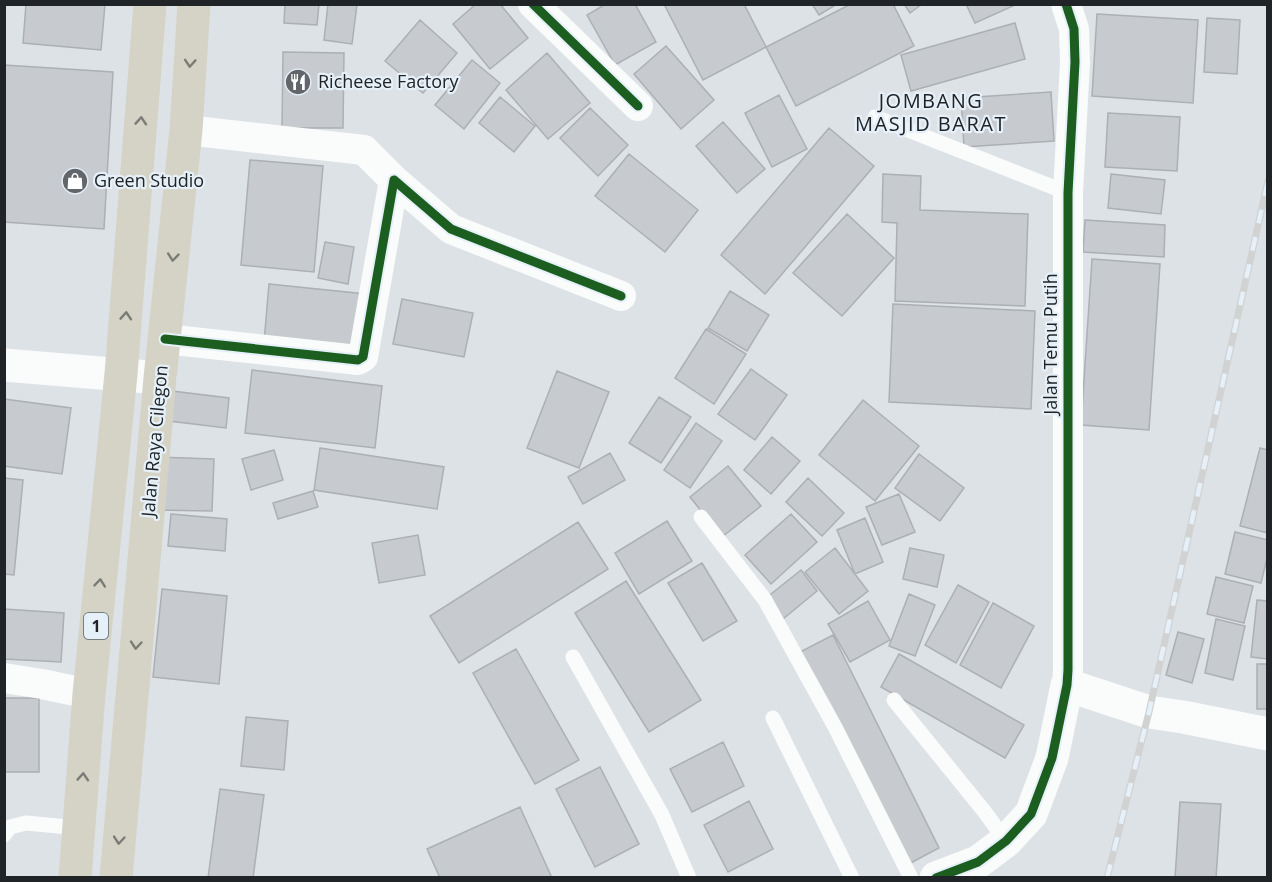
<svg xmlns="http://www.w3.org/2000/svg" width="1272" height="882" font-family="'Open Sans',sans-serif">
  <rect width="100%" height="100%" fill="#dde2e7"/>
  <path fill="#c7cbcf" stroke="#acafb3" stroke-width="1.5" d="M 26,4 L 105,4 L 101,50 L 23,43 Z
    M 285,4 L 319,4 L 317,25 L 284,23 Z
    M 328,4 L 357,4 L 352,44 L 324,40 Z
    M 476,4 L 500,4 L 528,38 L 490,69 L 453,24 Z
    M 606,4 L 635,4 L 656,42 L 615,65 L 587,15 Z
    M 664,4 L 744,4 L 766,47 L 703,80 Z
    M 812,4 L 837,4 L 819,15 Z
    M 851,4 L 893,4 L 914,46 L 796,106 L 766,47 Z
    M 904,4 L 922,4 L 910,13 Z
    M 966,4 L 1012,4 L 1013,6 L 975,23 Z
    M 1097,14 L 1198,20 L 1193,103 L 1092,96 Z
    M 1207,18 L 1240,20 L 1237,74 L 1204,72 Z
    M 420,20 L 457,53 L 423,93 L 385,61 Z
    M 1015,23 L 1025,59 L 911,91 L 901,55 Z
    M 666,46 L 714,100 L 681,129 L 634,74 Z
    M 283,52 L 344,53 L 343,128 L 282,128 Z
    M 547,53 L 590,103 L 548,139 L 506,90 Z
    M 472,60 L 500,83 L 464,129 L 435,105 Z
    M 4,65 L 113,72 L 104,229 L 4,222 Z
    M 1051,92 L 1054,141 L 964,147 L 961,98 Z
    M 779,95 L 807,149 L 772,167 L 745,113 Z
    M 500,97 L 535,126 L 514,152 L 479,123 Z
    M 590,108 L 628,145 L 598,176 L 560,138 Z
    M 1108,113 L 1180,117 L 1177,171 L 1105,167 Z
    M 723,122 L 765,169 L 737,193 L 696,146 Z
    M 829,128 L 874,166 L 765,294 L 721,255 Z
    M 629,154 L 698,210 L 665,252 L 595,196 Z
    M 250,160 L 323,166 L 314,272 L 241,265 Z
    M 883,174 L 921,176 L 920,210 L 1028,214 L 1025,306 L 895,301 L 897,223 L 882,222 Z
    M 1111,174 L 1165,180 L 1161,214 L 1108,208 Z
    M 847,214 L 894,258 L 842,316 L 793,273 Z
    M 1085,220 L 1165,225 L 1164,257 L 1083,252 Z
    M 325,242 L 354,247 L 348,284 L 318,278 Z
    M 1092,259 L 1160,264 L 1149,430 L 1081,425 Z
    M 269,284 L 366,294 L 360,352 L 264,342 Z
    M 730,291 L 769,315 L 747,351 L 708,328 Z
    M 402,299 L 473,313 L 464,357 L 393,344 Z
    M 893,304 L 1035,311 L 1031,409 L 889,402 Z
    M 706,329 L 746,354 L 714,404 L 675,378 Z
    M 751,369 L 787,395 L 755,440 L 718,414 Z
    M 252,370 L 382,386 L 375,448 L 245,433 Z
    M 557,371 L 609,392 L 579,468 L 527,448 Z
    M 172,391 L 229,398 L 226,428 L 169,421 Z
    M 659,397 L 691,417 L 661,463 L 629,443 Z
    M 4,399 L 71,408 L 62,474 L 4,466 Z
    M 863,400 L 919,446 L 875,501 L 819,455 Z
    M 696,423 L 722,441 L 690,488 L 664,470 Z
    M 772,437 L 800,461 L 771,494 L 744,470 Z
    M 320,448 L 444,467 L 437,509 L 314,490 Z
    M 1260,448 L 1268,450 L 1268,533 L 1240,526 Z
    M 274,450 L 283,480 L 251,490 L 242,459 Z
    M 610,453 L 625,480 L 583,504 L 568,477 Z
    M 919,454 L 964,488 L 940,521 L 895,488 Z
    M 156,457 L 214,459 L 212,511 L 154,510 Z
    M 728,466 L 761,506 L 722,537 L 690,497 Z
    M 4,478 L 23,480 L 14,575 L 4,574 Z
    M 808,478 L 844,513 L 822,536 L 786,502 Z
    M 313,491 L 318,507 L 278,519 L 273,503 Z
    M 899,494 L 915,532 L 882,545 L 866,507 Z
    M 171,514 L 227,519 L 225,551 L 168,546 Z
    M 791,514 L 817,542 L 771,584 L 745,555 Z
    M 865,518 L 883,562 L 855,574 L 837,530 Z
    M 667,521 L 692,561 L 639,594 L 615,553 Z
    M 578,522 L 608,569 L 459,663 L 430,616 Z
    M 1235,532 L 1268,540 L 1268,554 L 1261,583 L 1225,574 Z
    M 418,535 L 425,575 L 379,583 L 372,543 Z
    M 835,548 L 868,591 L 839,614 L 805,572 Z
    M 910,548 L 944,555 L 937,587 L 903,579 Z
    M 702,563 L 737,621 L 703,641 L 668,583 Z
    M 801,570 L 817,591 L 783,619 L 766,598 Z
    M 1216,577 L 1253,586 L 1244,623 L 1207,614 Z
    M 626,581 L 701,700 L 649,732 L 575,613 Z
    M 958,585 L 989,602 L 956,663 L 925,645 Z
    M 162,589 L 227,596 L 219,684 L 153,677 Z
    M 909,594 L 935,605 L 915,656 L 889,646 Z
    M 1257,600 L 1268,601 L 1268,659 L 1251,657 Z
    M 868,601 L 890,640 L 850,662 L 828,624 Z
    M 993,603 L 1034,626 L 1001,688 L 960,665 Z
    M 4,609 L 64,613 L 61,662 L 4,659 Z
    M 1216,619 L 1245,626 L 1233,680 L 1205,673 Z
    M 1178,632 L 1204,639 L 1192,683 L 1166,675 Z
    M 833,635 L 939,848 L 907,865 L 800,652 Z
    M 516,649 L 579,760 L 535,784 L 473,673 Z
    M 899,654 L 1024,725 L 1005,758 L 881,687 Z
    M 1257,664 L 1268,664 L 1268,709 L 1257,709 Z
    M 4,698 L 39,698 L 39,772 L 4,772 Z
    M 246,717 L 288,721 L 284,770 L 241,766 Z
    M 723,742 L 744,786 L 692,812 L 670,769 Z
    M 600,767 L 639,844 L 595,867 L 556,789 Z
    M 220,789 L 264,795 L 253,878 L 208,878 Z
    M 749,801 L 773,849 L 728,872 L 704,825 Z
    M 1180,802 L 1221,804 L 1216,878 L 1175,878 Z
    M 520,807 L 552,878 L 440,878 L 427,849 Z"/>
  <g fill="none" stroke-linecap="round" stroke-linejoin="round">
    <path stroke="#fafbfb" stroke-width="15" d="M 875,117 L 1068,193
      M 701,517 L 765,600 L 835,727 L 911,878
      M 573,657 L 662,815 L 689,878
      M 894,700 L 984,811 L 1006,841
      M 773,718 L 852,878
      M 4,835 L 10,827 L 26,823 L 79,828"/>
    <path stroke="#fafbfb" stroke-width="30" d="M 533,4 L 638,106
      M 1066,4 L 1074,29 L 1075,62 L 1068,193 L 1068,670 L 1067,685
      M 186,130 L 364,150 L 394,180
      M 165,339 L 358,360 L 363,357 L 394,180 L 451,229 L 621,296
      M 4,678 L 42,684 L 89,694"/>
    <path stroke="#fafbfb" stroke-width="33" d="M 4,365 L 160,378
      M 936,878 L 978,862 L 1006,841 L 1031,814 L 1052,758 L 1067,685 L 1149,712 L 1183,717 L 1268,734"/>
    <path stroke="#d5d3c5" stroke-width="33" d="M 75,878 L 89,694 L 121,374 L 150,4
      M 116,878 L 160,378 L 186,130 L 194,4"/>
    <g stroke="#d1d3d3" stroke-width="7">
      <path id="rail" d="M 1107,878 L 1149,712 L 1268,181"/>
    </g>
    <use href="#rail" stroke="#e6f0f9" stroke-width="4.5" stroke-dasharray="14" stroke-linecap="butt"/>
    <g stroke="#e6f0f9" stroke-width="13">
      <path id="cycleway" d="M 533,4 L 638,106
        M 165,339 L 358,360 L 363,357 L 394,180 L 451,229 L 621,296
        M 936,878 L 978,862 L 1006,841 L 1031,814 L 1052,758 L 1067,685 L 1068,670 L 1068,193 L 1075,62 L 1074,29 L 1066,4"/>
    </g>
    <use href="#cycleway" stroke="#1b5e20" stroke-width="9"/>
  </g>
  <defs><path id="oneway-chevron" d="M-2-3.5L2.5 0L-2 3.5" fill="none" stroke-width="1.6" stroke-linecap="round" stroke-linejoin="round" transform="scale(1.5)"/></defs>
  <g stroke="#7a7c76">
    <use href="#oneway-chevron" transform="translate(190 63) rotate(94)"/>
    <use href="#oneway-chevron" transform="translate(141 121) rotate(-86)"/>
    <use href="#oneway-chevron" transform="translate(173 257) rotate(96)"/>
    <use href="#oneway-chevron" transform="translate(126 316) rotate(-86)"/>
    <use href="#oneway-chevron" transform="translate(100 583) rotate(-84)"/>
    <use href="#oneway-chevron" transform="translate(136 645) rotate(95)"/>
    <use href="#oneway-chevron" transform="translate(83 777) rotate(-86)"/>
    <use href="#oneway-chevron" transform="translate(119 840) rotate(95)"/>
  </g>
  <defs>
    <g id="restaurant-disc" transform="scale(1.35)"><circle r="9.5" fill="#62666a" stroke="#e6f0f9"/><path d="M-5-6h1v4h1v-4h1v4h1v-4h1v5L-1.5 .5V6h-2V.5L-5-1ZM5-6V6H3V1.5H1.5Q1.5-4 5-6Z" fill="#fff"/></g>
    <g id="shop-disc" transform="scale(1.35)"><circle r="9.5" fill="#62666a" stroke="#e6f0f9"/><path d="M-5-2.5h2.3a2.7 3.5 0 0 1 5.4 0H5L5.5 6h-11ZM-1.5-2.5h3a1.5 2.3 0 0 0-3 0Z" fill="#fff"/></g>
  </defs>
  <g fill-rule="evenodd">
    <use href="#restaurant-disc" x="298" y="82"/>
    <use href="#shop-disc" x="75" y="181"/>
  </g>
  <g text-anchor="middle" stroke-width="4.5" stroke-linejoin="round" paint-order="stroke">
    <rect fill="#e6f0f9" stroke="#5b6166" stroke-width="1.5" x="84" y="613" width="24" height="26" rx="4.5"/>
    <g font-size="16" font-weight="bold" fill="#202427">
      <text x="96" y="632">1</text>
    </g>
    <g font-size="18" fill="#202427" stroke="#e6f0f9" text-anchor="start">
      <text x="318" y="88">Richeese Factory</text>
      <text x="94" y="187">Green Studio</text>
    </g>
    <g font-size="18" fill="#202427" stroke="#e6f0f9">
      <text transform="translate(1051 344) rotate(-90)" y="6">Jalan Temu Putih</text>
      <text transform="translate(155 441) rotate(-85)" y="6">Jalan Raya Cilegon</text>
    </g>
    <g font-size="20" letter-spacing="1.5" fill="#202427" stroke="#e6f0f9">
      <text x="931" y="108">JOMBANG<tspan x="931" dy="23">MASJID BARAT</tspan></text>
    </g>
  </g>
  <rect width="1272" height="882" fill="none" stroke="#202427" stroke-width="12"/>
</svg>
